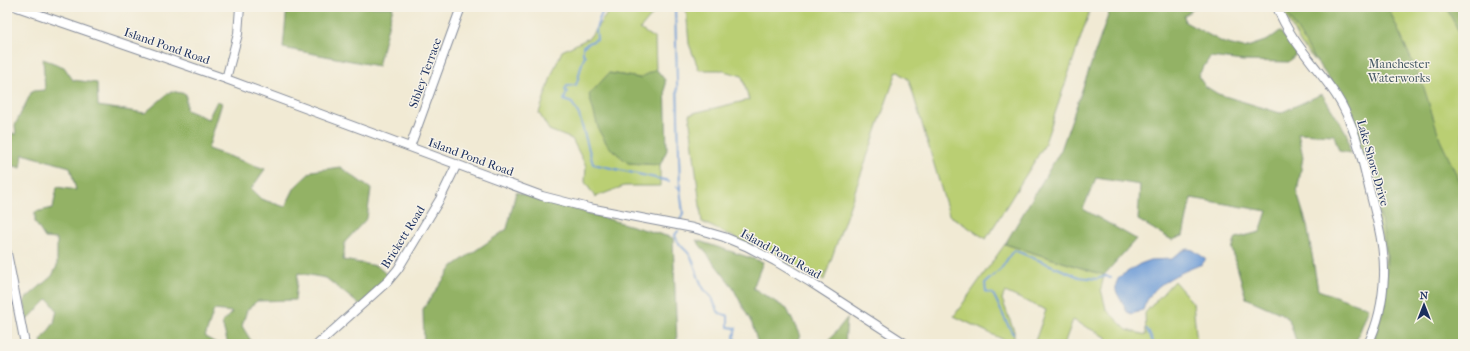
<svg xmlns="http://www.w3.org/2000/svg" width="1470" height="351" font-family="'IM FELL French Canon',serif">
  <rect width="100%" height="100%" fill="#f7f3e8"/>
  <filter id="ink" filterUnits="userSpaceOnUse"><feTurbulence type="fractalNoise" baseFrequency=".025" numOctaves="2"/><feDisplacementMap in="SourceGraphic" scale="8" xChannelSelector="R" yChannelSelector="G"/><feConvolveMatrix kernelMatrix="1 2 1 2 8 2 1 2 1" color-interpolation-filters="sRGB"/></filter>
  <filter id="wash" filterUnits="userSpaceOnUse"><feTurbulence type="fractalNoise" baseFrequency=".012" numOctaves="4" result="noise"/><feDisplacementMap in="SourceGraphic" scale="16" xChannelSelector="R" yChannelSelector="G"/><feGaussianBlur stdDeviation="0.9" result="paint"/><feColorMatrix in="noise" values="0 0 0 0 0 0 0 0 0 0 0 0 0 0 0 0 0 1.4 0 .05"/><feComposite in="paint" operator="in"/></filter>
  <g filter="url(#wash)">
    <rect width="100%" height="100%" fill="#f1ead4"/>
    <path fill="#bacf73" stroke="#6a7f68" d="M 608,7 L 659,7 L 640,29 L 655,39 L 656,69 L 640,78 L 609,73 L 628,163 L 660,165 L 660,186 L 624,186 L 595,197 L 585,182 L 586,166 L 572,139 L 549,130 L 539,113 L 552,74 L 562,51 L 589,38 L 607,14 Z
      M 686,7 L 1091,7 L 1044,146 L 986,239 L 949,215 L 909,80 L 897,71 L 824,280 L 702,222 L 689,114 L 749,100 L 742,76 L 720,70 L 699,70 L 689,44 Z
      M 1281,7 L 1463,7 L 1463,344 L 1371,344 L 1386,255 L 1350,114 L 1324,71 L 1301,44 Z
      M 1005,244 L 1104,275 L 1101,289 L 1106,309 L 1127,330 L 1146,335 L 1145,313 L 1174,281 L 1193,303 L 1197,344 L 1107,344 L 1106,337 L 1073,320 L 1064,344 L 1034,344 L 1046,310 L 1005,292 L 1002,299 L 1014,331 L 1014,340 L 1004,340 L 954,316 Z"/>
    <path fill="#93b265" stroke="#577062" d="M 287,7 L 393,7 L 378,66 L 283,48 Z
      M 1111,7 L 1196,7 L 1184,16 L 1185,22 L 1224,43 L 1244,48 L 1268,40 L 1280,31 L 1297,53 L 1289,62 L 1243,61 L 1210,57 L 1198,76 L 1205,86 L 1218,94 L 1280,113 L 1322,94 L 1347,134 L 1350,153 L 1339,151 L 1334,135 L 1298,133 L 1303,157 L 1297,193 L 1307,225 L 1318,290 L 1369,308 L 1355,344 L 1297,344 L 1289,319 L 1280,313 L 1246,298 L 1232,249 L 1236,238 L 1260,232 L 1267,211 L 1191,198 L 1183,236 L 1172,240 L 1138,220 L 1140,185 L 1096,178 L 1083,209 L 1136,239 L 1104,275 L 1005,244 L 1061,150 Z
      M 1283,7 L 1388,7 L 1424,88 L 1441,142 L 1463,188 L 1463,344 L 1373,344 L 1385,302 L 1387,254 L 1381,219 L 1369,172 L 1353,113 L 1315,59 Z
      M 1446,7 L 1463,7 L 1463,40 Z
      M 43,59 L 64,67 L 73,80 L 97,83 L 98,106 L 145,113 L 171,91 L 186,94 L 186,110 L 208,119 L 217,101 L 222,103 L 208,149 L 265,169 L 251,189 L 261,199 L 285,207 L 295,187 L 312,171 L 340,167 L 371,189 L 367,218 L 345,242 L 343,260 L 377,266 L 391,278 L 361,306 L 326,278 L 298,273 L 295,300 L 257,301 L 247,310 L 242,326 L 253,344 L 228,344 L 222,323 L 232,312 L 214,310 L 205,337 L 218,344 L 42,344 L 41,341 L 54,323 L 57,310 L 48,299 L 27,320 L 24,300 L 52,276 L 57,266 L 57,239 L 45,238 L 35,222 L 35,212 L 53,208 L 57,187 L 76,190 L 70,167 L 23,154 L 21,168 L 7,164 L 7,130 L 16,135 L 15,125 L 32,91 L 45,90 Z
      M 656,69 L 665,80 L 667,150 L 660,165 L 628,163 L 608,146 L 599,131 L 589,95 L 609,73 L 640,78 Z
      M 516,192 L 673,238 L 677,344 L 424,344 L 423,309 L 453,266 L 507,229 Z
      M 696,240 L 763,262 L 753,288 L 787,309 L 800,336 L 795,344 L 758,344 L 752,324 L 732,286 Z
      M 847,318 L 845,344 L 826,344 Z"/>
    <path fill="#6f9dd7" stroke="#45669a" d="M 1188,249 L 1193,250 L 1206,259 L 1202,264 C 1178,274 1151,283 1143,310 L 1132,314 L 1127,312 L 1116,291 L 1116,284 L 1119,277 L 1140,264 L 1151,260 L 1172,259 L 1180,252 Z"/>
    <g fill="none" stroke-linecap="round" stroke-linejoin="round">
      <path stroke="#6f9dd7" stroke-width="2" d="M 604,7 L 596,28 L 597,39 L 583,46 L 583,54 L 585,56 C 580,65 580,75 576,85 L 567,86 L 565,90 L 567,92 L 564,100 L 572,103 L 579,115 L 593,164 L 669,181
        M 675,7 L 680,189
        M 677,187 L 680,189 L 683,213 L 680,221
        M 678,231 L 675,235 C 677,246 687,249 691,257 C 696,267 698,280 704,289 C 706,292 709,295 712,298 C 716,306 716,315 727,315 L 728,316 L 728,327 L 736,328 L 734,337 L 737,344
        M 1147,329 L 1154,344
        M 1013,334 C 1005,321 1000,307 993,294 L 986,292 L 985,283 L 1001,269 L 1010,255 L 1014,250 L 1079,277 L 1097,279 L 1106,276 L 1111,277"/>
    </g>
  </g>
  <g filter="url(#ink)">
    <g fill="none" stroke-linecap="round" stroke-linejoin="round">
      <g stroke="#868c99" stroke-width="10">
        <path id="minor" d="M 17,7 L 226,79 L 542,196 L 589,208 L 693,228 L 724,237 L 746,246 L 775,261 L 810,282 L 906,344
          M 1277,7 C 1290,41 1316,65 1336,95 C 1355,124 1362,159 1370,192 C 1377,219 1385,248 1384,276 C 1383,298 1378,324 1368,344
          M 226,79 L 238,34 L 240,7
          M 410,147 L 461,7
          M 7,253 L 25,344
          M 318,344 L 388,281 L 398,269 L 440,199 L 457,164"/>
      </g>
      <use href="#minor" stroke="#fff" stroke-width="8"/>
    </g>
  </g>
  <g text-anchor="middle" stroke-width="3" stroke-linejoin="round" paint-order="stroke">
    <g font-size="12" fill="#1b2f5e" stroke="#f7f3e8">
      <text transform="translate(167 46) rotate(19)" y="4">Island Pond Road</text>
      <text transform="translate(425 73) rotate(-70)" y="4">Sibley Terrace</text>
      <text transform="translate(471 157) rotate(20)" y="4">Island Pond Road</text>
      <text transform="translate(1373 163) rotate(74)" y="4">Lake Shore Drive</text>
      <text transform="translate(403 237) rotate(-58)" y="4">Brickett Road</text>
      <text transform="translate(781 254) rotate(29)" y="4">Island Pond Road</text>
    </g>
    <g font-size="12" fill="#435763" stroke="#f7f3e8">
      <text x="1399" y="68">Manchester<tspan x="1399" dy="14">Waterworks</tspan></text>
    </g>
  </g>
  <rect width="1470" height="351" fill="none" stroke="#f7f3e8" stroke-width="24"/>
  <g transform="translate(1424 305)" stroke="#f7f3e8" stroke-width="3" paint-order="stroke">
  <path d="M0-3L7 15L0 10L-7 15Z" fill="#1b2f5e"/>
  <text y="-6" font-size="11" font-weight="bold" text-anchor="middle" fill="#1b2f5e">N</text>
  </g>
</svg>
